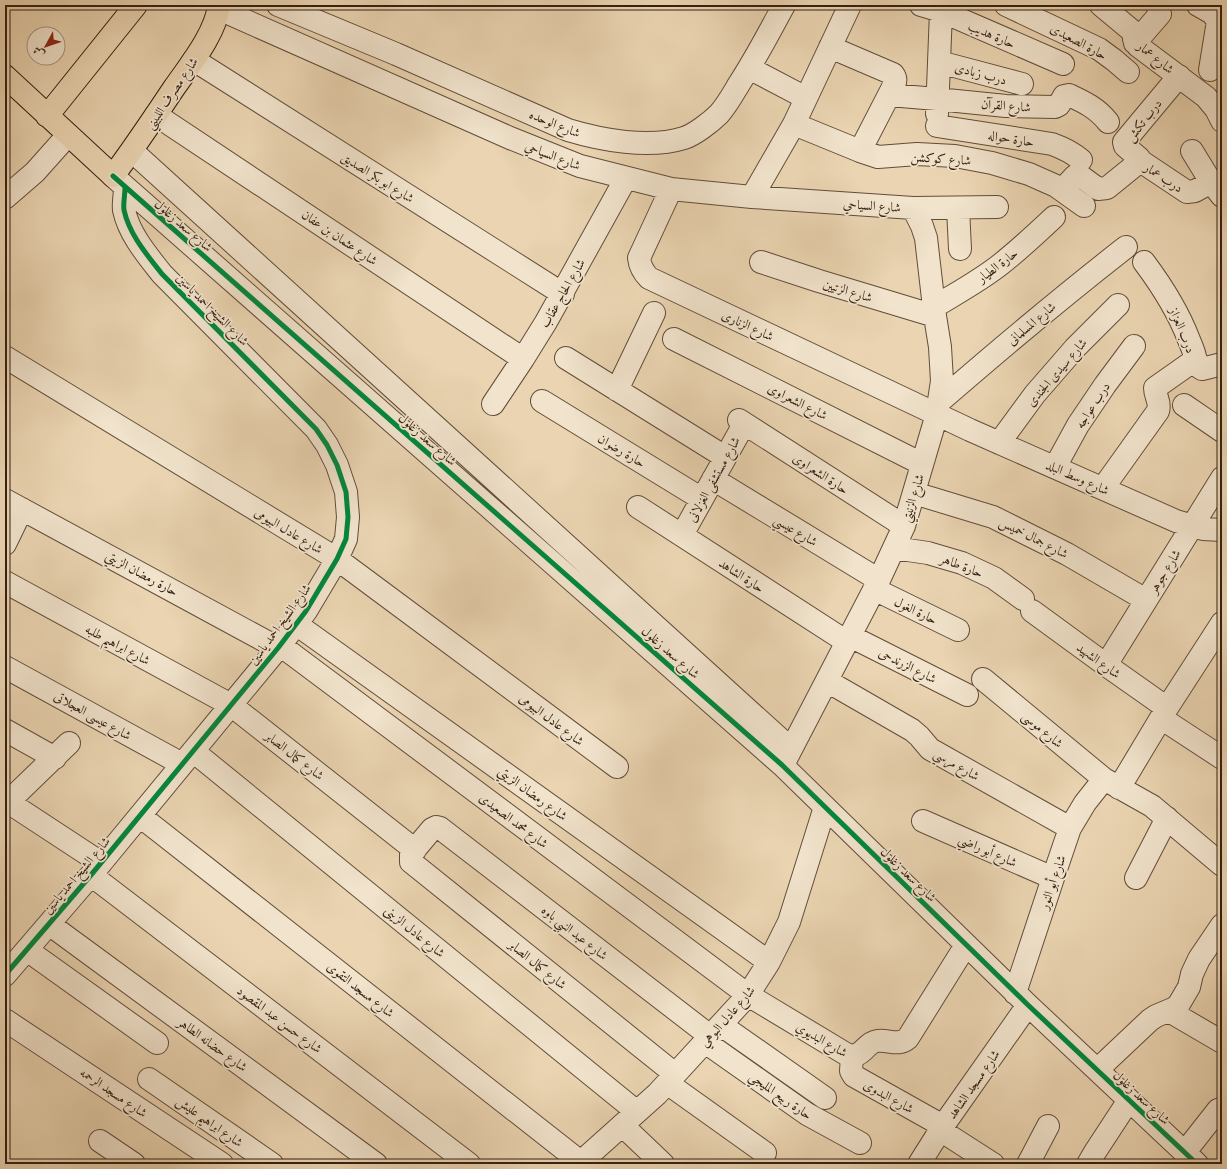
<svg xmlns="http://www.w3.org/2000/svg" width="1227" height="1169" font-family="'IM FELL French Canon',Amiri,serif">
  <rect width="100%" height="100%" fill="#ead4b1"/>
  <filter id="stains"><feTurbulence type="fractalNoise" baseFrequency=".005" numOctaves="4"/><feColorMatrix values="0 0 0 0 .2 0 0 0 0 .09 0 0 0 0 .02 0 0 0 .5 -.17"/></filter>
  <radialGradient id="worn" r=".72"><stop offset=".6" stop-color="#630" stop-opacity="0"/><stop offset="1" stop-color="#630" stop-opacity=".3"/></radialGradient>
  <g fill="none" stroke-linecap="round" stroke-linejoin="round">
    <g stroke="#624d3a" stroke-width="24">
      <path id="minor" d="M 278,5 L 396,54 L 568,130 C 601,140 649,149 684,138 C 694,135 711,122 719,114 C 727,105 733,94 739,84 C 756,58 770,31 784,5
        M 921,5 L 941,11 L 1063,64
        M 1006,5 L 1099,49 L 1114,60 L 1128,72
        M 1101,5 L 1131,30 L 1134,35 C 1133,39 1135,42 1138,46 L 1206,97 L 1216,109 L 1222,121
        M 1198,5 L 1212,13 L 1218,21 L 1222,22
        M 219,9 L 510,138 L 580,166 L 671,189 L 752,197 L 913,208 L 997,207
        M 1135,43 L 1160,14 L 1157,5
        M 830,47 L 893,74 C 896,78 896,81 894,85 L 860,151
        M 194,60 L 563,294
        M 939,62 L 1022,84
        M 749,68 L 806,98
        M 1210,70 L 1218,21
        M 889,95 L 937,99 L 1006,106 L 1055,107 L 1059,105 L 1064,96 L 1069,95 C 1084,102 1097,108 1108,122
        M 937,114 L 941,11
        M 156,115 L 523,359
        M 794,124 L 860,151 L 878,157 L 917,154 L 955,156 L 992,163 L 1029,174 L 1056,186 L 1084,206
        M 937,126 L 1052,144 C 1063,148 1072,152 1081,160
        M 132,151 L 791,749
        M 1192,151 L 1211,182 L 1222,196
        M 1139,160 L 1187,192 L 1195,191 L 1211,182
        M 113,176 L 782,765 L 1028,1005 L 1197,1164
        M 671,189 L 639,258 C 640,267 643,272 649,278 L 970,430 L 1176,521 L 1203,529 L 1222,530
        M 1062,190 L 1075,176 L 1079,175 L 1098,189 L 1107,188 L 1139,162 L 1139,158 L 1125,146 L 1124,142 L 1179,76
        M 752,197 L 794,124 L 850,5
        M 5,198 L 35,172 L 68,135
        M 958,208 L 960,249
        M 761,262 L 819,281 L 935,316
        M 934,307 C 957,293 981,280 1001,264 C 1020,249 1037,233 1054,217
        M 674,339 L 922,464
        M 5,357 L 337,559 L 617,767
        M 1195,357 L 1199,367 L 1202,369 L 1222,364
        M 566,358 L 725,457
        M 617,390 L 654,313
        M 542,401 L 702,499
        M 939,402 C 1000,349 1062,297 1126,247
        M 493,404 L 523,359 L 546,322 L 626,178
        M 1184,405 L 1222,431
        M 739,420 L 904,526
        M 999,443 L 1035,394 L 1075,348 L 1118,305
        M 1055,467 L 1078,425 L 1105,385 L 1134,346
        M 713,479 L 879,580
        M 1103,488 L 1158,411 C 1161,402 1155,397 1155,388 L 1192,362 L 1195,357 C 1194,351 1191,345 1189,340 C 1178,311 1162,286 1144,262
        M 914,493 L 993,517 L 1067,554 L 1146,600
        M 5,500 L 278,648
        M 638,507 L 847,642
        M 682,535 L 744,424
        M 5,544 L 22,509
        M 894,548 L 928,553 L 962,563 L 994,578 L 1023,599
        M 5,582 L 231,705 L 415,850
        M 874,589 L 958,630
        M 1032,611 L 1106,665 L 1167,708
        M 296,624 L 769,962
        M 850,636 L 967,695
        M 280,645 L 748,995 L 846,1054 C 863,1060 864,1043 877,1041 C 888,1039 898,1047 908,1038 L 966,945
        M 1106,665 L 1222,478
        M 5,667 L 182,764
        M 983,679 L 1104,779 L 1152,806 L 1222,865
        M 827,681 L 912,730 L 919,736 L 930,749 L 1070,828
        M 1161,718 L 1222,758
        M 5,730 L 55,758
        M 193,751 L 637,1112
        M 785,761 L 879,580 L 904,526 L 937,414 L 942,381 L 940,347 L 935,316 L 926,238 L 922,226 L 913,208
        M 1119,788 L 1167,708 L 1222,623
        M 5,800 L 101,863
        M 8,802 L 69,743
        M 140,816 L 583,1164
        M 923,821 L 1053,878
        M 91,875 L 469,1164
        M 1136,878 L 1167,818
        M 49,924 L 376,1164
        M 27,950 L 157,1043
        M 5,975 L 91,875 L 278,648 L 306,611 L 337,559 L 346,539 L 348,517 L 346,492 L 337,465 L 327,445 L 316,429 L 162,274 C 147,255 129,234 124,210 C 123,203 125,195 125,188
        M 1015,993 L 1053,878 L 1070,828 L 1085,803 L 1104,779
        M 1169,1011 L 1222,1042
        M 5,1020 L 222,1164
        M 721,1025 L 825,1098
        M 705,1042 L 807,1114 L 860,1143
        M 852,1056 L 851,1071 L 854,1076 L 943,1126
        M 1097,1070 L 1150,1020 L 1156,1016 L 1175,1008 L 1179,1004 L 1189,987 L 1192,974 L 1199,959 L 1222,925
        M 675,1074 L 411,862 L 411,854 L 432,829 L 436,827 L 440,828 L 710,1036
        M 149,1079 L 272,1164
        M 667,1083 L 765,1153
        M 622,1125 L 663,1164
        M 940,1130 L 993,1164
        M 100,1141 L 134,1164
        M 1185,1152 L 1218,1110 L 1222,1109
        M 577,1164 L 581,1162 L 657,1094 L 748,995 L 769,962 L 789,922 L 825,807
        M 919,1164 L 943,1126 L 1028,1005
        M 1028,1164 L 1048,1126
        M 1088,1164 L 1095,1152 L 1129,1100"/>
    </g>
    <g stroke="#342013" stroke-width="24">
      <path id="major" d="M 5,76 L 113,176 C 134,148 154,118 174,88 C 190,65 216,33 219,5
        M 47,116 L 136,5"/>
    </g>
    <use href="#minor" stroke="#f1e3cc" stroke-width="22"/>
    <use href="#major" stroke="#ead4b1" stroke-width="22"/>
    <g stroke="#f1e3cc" stroke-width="8">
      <path id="cycleway" d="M 113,176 L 782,765 L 1028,1005 L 1197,1164
        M 5,975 L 91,875 L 278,648 L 306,611 L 337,559 L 346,539 L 348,517 L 346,492 L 337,465 L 327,445 L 316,429 L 162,274 C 147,255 129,234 124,210 C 123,203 125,195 125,188"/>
    </g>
    <use href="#cycleway" stroke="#00873e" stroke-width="5"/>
  </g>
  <g text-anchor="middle" stroke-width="3.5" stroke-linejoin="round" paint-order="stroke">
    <g font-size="13" fill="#342013" stroke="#f1e3cc">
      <text transform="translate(992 34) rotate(23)" y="5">حارة هديب</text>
      <text transform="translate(1079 41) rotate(28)" y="5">حارة الصعيدى</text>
      <text transform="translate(1156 57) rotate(39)" y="5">شارع عمار</text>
      <text transform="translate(981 73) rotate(15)" y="5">درب زبادى</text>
      <text transform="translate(171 93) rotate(-56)" y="5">شارع مصرف اللبيني</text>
      <text transform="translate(1006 105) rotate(4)" y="5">شارع القرآن</text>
      <text transform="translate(1143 120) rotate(-52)" y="5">درب تكش</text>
      <text transform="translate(555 123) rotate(22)" y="5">شارع الوحده</text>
      <text transform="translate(1011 138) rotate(9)" y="5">حارة حواله</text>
      <text transform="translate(553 155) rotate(21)" y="5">شارع السياحي</text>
      <text transform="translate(941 158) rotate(4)" y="5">شارع كوكشن</text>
      <text transform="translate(378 177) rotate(32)" y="5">شارع ابو بكر الصديق</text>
      <text transform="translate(1164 177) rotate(33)" y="5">درب عمار</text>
      <text transform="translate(872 205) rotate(4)" y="5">شارع السياحي</text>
      <text transform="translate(184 225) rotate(41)" y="5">شارع سعد زغلول</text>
      <text transform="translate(340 237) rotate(34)" y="5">شارع عثمان بن عفان</text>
      <text transform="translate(997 265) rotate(-37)" y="5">حارة الطيار</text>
      <text transform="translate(848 290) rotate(17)" y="5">شارع الزتيين</text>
      <text transform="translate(562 293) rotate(-60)" y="5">شارع الحاج عقاب</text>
      <text transform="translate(213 309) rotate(45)" y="5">شارع الشيخ احمد ياسين</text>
      <text transform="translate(1031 323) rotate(-40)" y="5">شارع المسلمانى</text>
      <text transform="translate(748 325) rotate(25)" y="5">شارع الزنارى</text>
      <text transform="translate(1183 330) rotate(68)" y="5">درب العزاز</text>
      <text transform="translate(1056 372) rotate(-49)" y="5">شارع سيدى الجندى</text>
      <text transform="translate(798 401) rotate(27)" y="5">شارع الشعراوى</text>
      <text transform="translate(1092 405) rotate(-57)" y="5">درب عواجه</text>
      <text transform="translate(428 439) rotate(41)" y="5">شارع سعد زغلول</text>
      <text transform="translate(622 450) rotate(31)" y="5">حارة رضوان</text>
      <text transform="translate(821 473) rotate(33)" y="5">حارة الشعراوى</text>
      <text transform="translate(1078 477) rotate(24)" y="5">شارع وسط البلد</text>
      <text transform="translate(713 479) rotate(-61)" y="5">شارع مستشفى الغزلانى</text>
      <text transform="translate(912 498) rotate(-73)" y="5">شارع الزنيتي</text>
      <text transform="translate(289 530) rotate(31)" y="5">شارع عادل البيومى</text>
      <text transform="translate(796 530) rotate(31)" y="5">شارع عيسي</text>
      <text transform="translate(1034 537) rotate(27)" y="5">شارع جمال خميس</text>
      <text transform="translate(962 565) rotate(21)" y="5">حارة طاهر</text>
      <text transform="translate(1164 571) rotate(-58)" y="5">شارع جوهر</text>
      <text transform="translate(142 573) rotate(28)" y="5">حارة رمضان الزيتي</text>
      <text transform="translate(742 575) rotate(33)" y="5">حارة الشاهد</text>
      <text transform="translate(916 610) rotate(26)" y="5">حارة الغول</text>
      <text transform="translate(279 624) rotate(-54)" y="5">شارع الشيخ احمد ياسين</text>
      <text transform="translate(118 644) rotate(28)" y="5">شارع ابراهيم طلبه</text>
      <text transform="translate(671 652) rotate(41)" y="5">شارع سعد زغلول</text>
      <text transform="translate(1099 660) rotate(36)" y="5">شارع الشهيد</text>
      <text transform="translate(908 665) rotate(27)" y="5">شارع الزرندحى</text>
      <text transform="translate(93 715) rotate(29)" y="5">شارع عيسى العجلاتى</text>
      <text transform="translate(552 719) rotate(37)" y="5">شارع عادل البيومى</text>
      <text transform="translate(1043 729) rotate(40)" y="5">شارع موسى</text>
      <text transform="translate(295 755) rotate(38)" y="5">شارع كمال الصابر</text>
      <text transform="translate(957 764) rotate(30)" y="5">شارع مرسي</text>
      <text transform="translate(533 793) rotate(36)" y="5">شارع رمضان الزيتي</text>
      <text transform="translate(514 820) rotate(37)" y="5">شارع محمد الصعيدى</text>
      <text transform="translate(988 850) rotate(24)" y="5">شارع أبو راضي</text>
      <text transform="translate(909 874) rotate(44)" y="5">شارع سعد زغلول</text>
      <text transform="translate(76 875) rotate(-50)" y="5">شارع الشيخ احمد ياسين</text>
      <text transform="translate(1052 882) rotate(-71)" y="5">شارع أبو النور</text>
      <text transform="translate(415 931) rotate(39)" y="5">شارع عادل الزينى</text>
      <text transform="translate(575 932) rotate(38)" y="5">شارع عبد النبي باوه</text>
      <text transform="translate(538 964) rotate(39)" y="5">شارع كمال الصابر</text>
      <text transform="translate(361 989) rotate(38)" y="5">شارع مسجد التقوى</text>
      <text transform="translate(727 1016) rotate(-49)" y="5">شارع عادل البوهي</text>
      <text transform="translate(280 1019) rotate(37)" y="5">شارع حسن عبد المقصود</text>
      <text transform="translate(822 1039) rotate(30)" y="5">شارع البديوي</text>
      <text transform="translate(213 1044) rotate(36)" y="5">شارع حضانه الطاهر</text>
      <text transform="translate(973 1084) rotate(-55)" y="5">شارع مسجد الشاهد</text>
      <text transform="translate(114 1092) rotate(34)" y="5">شارع مسجد الرحمه</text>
      <text transform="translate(781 1095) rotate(35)" y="5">حارة ربيع المليجي</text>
      <text transform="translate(889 1096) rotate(29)" y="5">شارع البدوى</text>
      <text transform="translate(1142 1097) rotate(43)" y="5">شارع سعد زغلول</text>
      <text transform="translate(210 1121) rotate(35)" y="5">شارع ابراهيم عليش</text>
    </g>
  </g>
  <rect width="1227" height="1169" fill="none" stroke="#ead4b1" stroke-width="20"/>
  <rect x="6" y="6" width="1215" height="1157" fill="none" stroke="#342013" stroke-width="2"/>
  <rect x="10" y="10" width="1207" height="1149" fill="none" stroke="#342013"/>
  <g transform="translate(46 46) rotate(230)"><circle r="19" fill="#f1e3cc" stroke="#a59582"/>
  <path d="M0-3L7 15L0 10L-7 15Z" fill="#8f2418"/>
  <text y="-6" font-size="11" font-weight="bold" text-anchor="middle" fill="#342013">ش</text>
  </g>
  <rect width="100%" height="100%" filter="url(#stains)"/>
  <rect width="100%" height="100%" fill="url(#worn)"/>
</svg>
